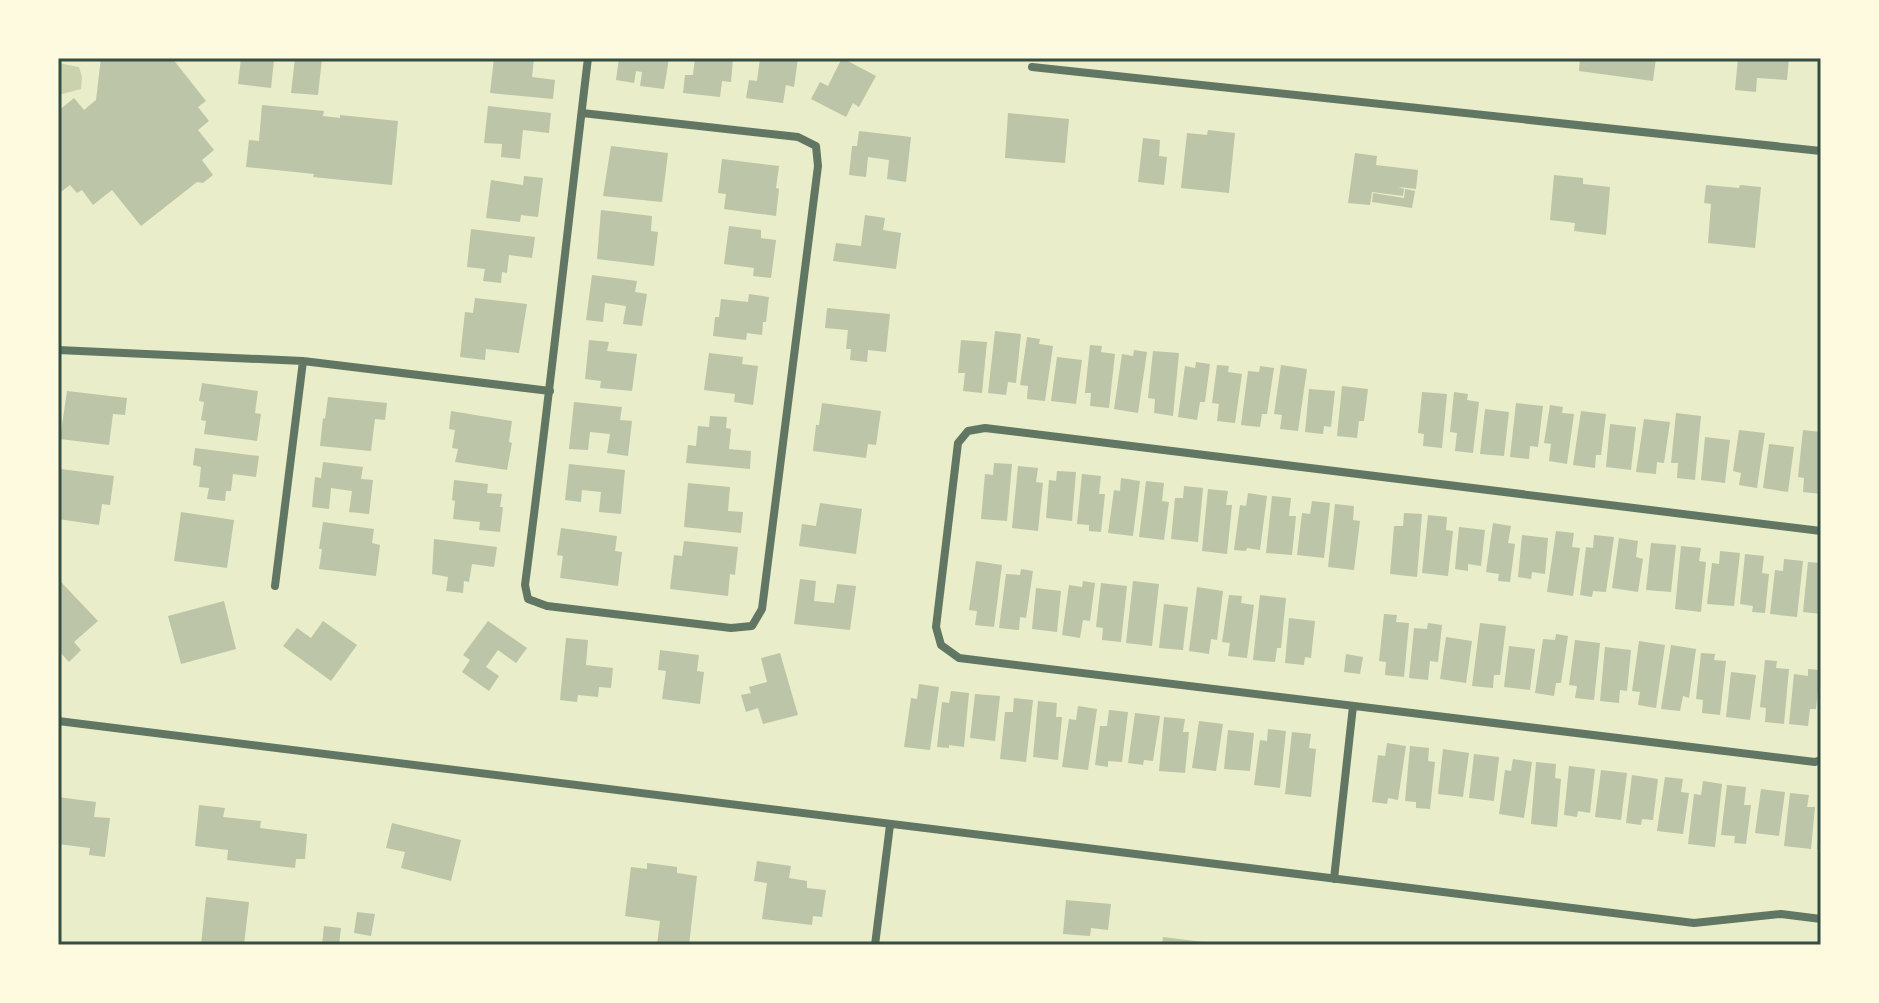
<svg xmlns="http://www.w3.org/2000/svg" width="1879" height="1003" font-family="Manrope,sans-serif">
  <rect width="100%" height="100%" fill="#e9edc9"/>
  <path fill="#cad2ad" d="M 58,63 L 79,67 L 82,77 L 81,89 L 58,95 Z"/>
  <path fill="#bcc5a7" d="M 101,58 L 172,58 L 206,101 L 198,107 L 209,121 L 198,130 L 214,150 L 202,160 L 213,175 L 203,183 L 197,182 L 141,226 L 112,190 L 93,205 L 82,190 L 77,193 L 70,185 L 58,194 L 58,111 L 74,98 L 84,110 L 96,100 Z
    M 241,58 L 274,60 L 271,88 L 238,84 Z
    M 295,58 L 322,59 L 318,95 L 291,93 Z
    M 494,58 L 534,58 L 532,77 L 555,80 L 553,99 L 490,93 Z
    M 619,58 L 669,58 L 664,89 L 640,86 L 642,72 L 636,71 L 634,83 L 616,80 Z
    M 695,58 L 733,58 L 731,82 L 722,81 L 720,97 L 683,93 L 685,75 L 693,75 Z
    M 760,58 L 798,58 L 794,87 L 786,85 L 783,103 L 746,98 L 749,80 L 757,81 Z
    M 842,58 L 876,76 L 859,107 L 853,103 L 846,117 L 811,99 L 820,82 L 828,86 Z
    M 1580,58 L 1656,58 L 1653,81 L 1579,71 Z
    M 1738,58 L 1789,58 L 1787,80 L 1757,78 L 1756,92 L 1735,90 Z
    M 262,105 L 324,111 L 323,116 L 340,118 L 340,115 L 398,121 L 392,185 L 313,177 L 314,174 L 246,167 L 249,140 L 259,141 Z
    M 488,106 L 551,113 L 549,133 L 523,130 L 520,159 L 501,157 L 502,144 L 484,143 Z
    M 1008,113 L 1069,119 L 1065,163 L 1005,158 Z
    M 1208,130 L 1235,133 L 1229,193 L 1181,188 L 1187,133 L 1207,135 Z
    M 859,131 L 911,137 L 906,182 L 887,179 L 889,160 L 868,157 L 866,177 L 849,175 L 852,146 L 857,146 Z
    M 1143,138 L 1160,140 L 1159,156 L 1167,157 L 1164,185 L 1138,182 Z
    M 611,146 L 668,153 L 662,202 L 603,196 Z
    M 1355,153 L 1377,156 L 1376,165 L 1418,170 L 1416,189 L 1398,187 L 1404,189 L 1403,196 L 1372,192 L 1370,205 L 1348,203 Z
    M 722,159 L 779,166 L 776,188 L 779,189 L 776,216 L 724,209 L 726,194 L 718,193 Z
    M 1554,175 L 1583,178 L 1583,184 L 1610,187 L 1606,235 L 1574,231 L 1575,223 L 1550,220 Z
    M 524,176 L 543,178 L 538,217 L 521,215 L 520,222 L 486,218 L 491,180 L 523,185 Z
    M 1706,185 L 1739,188 L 1740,185 L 1761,187 L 1755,248 L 1708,243 L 1711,204 L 1704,203 Z
    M 1405,189 L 1415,191 L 1412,208 L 1372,202 L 1373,193 L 1404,198 Z
    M 601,210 L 652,216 L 651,231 L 658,232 L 654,266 L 597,259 Z
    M 865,215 L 885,218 L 883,230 L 901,233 L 896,269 L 833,261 L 836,243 L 861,246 Z
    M 729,226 L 761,230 L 761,238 L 776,240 L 771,278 L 753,276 L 754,268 L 724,264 Z
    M 471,229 L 535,237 L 532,258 L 509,255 L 507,273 L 502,272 L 501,283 L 483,281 L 485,269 L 467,267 Z
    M 592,275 L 637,281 L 635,292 L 647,294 L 642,326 L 623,324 L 626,306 L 605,303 L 603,322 L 586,320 Z
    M 749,294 L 769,297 L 766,322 L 763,322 L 762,335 L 747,333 L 746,340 L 713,336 L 715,317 L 719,317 L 721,299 L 748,302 Z
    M 475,298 L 527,304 L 519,353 L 486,349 L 485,360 L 460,357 L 465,312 L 473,313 Z
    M 827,308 L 890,314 L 886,352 L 868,350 L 867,362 L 850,360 L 851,349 L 846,349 L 848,330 L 825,328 Z
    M 995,331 L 1021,334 L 1016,383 L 1008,382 L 1006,395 L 988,393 Z
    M 1027,337 L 1040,339 L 1039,344 L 1053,346 L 1045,401 L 1027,399 L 1028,386 L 1020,385 Z
    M 589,340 L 609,342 L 607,351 L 637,354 L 632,391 L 600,388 L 601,381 L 585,379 Z
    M 961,340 L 987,342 L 982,393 L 963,391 L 965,373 L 958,373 Z
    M 1090,345 L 1102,346 L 1101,352 L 1115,354 L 1109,408 L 1090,406 L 1091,393 L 1085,393 Z
    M 1134,350 L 1147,352 L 1138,413 L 1114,409 L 1122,354 L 1133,356 Z
    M 1153,351 L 1179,353 L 1173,416 L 1154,413 L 1155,399 L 1148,398 Z
    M 709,353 L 743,357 L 742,364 L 758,366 L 753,405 L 734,402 L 735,394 L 704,390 Z
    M 1057,357 L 1082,360 L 1076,404 L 1051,401 Z
    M 1196,362 L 1210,364 L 1205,402 L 1200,402 L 1197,420 L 1178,417 L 1185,366 L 1195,368 Z
    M 1217,365 L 1229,366 L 1228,372 L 1242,374 L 1235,423 L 1217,421 L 1219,404 L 1212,403 Z
    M 1281,365 L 1307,369 L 1298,431 L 1280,429 L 1282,415 L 1274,414 Z
    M 1260,366 L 1274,368 L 1267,414 L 1262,414 L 1260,427 L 1241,425 L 1248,371 L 1259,372 Z
    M 202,383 L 258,391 L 255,413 L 261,414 L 257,441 L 204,434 L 206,421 L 201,420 L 204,402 L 199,401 Z
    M 1342,386 L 1368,389 L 1364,421 L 1359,421 L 1357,438 L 1337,436 Z
    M 1309,389 L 1335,391 L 1331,427 L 1324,426 L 1323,434 L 1305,432 Z
    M 67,391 L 127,398 L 125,415 L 113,414 L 109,445 L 60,439 Z
    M 1422,392 L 1447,394 L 1442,448 L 1423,446 L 1424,434 L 1418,433 Z
    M 1454,392 L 1468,394 L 1467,400 L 1479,402 L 1473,453 L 1455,451 L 1457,433 L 1450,432 Z
    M 328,397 L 387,403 L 385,420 L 375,419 L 371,451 L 320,446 L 323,418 L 325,419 Z
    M 574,402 L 622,407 L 620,420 L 632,421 L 628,456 L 607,453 L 610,434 L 590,432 L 588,450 L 569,449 Z
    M 822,403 L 881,411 L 876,445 L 868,444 L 866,458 L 813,451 L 816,425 L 819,425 Z
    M 1516,403 L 1543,406 L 1538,447 L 1530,446 L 1529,459 L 1510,457 Z
    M 1550,405 L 1563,407 L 1562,413 L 1574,414 L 1567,464 L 1549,461 L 1551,444 L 1544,443 Z
    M 1485,409 L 1509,412 L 1504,456 L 1480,454 Z
    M 451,411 L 512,421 L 509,442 L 512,443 L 507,470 L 455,462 L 458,449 L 452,448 L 455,430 L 449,429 Z
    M 1581,411 L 1606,414 L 1601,455 L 1596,455 L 1595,468 L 1573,465 Z
    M 1676,413 L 1701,416 L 1695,480 L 1677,478 L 1678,463 L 1671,463 Z
    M 710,416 L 727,417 L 726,428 L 731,429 L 729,449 L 751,451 L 750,469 L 686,463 L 688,445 L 696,446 L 698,426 L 709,427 Z
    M 1644,419 L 1670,422 L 1664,463 L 1657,462 L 1656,474 L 1636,472 Z
    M 1610,424 L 1636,427 L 1631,470 L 1606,467 Z
    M 1739,430 L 1765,433 L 1757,488 L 1739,485 L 1741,473 L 1733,471 Z
    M 1803,430 L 1821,432 L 1821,494 L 1803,492 L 1804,478 L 1798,477 Z
    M 1705,437 L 1730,440 L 1725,483 L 1701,480 Z
    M 1769,444 L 1794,447 L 1788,492 L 1763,488 Z
    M 195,448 L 259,456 L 256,477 L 233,474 L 231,491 L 226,491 L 225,501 L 207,499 L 209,488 L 199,487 L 201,467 L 193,465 Z
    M 323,462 L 363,467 L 361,479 L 373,480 L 369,514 L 349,512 L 352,491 L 331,488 L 329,509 L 312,507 L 315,477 L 321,478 Z
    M 994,463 L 1012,464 L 1007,521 L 981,519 L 985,474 L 993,475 Z
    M 569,464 L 625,470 L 621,514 L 599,512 L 601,492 L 582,490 L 581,502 L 565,500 Z
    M 1018,466 L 1038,468 L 1036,482 L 1043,483 L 1038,531 L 1012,528 Z
    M 61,469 L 114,476 L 110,505 L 102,504 L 99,525 L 58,519 L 58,491 Z
    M 1057,471 L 1076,472 L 1072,521 L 1046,518 L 1049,480 L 1056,481 Z
    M 1082,474 L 1101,476 L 1099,494 L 1105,494 L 1101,532 L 1089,531 L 1089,525 L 1077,524 Z
    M 1121,478 L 1140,481 L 1133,536 L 1108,533 L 1114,490 L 1120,491 Z
    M 454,480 L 488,484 L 487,493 L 502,494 L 500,507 L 503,507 L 500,532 L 479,530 L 480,522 L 453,519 L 455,501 L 452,500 Z
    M 1146,481 L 1164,483 L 1162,501 L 1169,502 L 1164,540 L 1139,537 Z
    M 688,483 L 730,487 L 728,511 L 743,512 L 741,533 L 684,527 Z
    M 1184,486 L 1203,488 L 1198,542 L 1171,539 L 1175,498 L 1183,498 Z
    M 1208,489 L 1228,491 L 1226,505 L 1232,505 L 1227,554 L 1202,551 Z
    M 1248,493 L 1267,496 L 1260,550 L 1247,548 L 1246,551 L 1234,550 L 1240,505 L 1246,506 Z
    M 1272,496 L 1291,498 L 1289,516 L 1296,516 L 1292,555 L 1266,553 Z
    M 1312,501 L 1330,503 L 1324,558 L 1297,555 L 1302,513 L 1310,514 Z
    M 820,503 L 862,509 L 856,554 L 799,546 L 802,524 L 816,526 Z
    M 1335,504 L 1354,506 L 1353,520 L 1360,521 L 1354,570 L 1328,567 Z
    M 181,512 L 234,520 L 227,568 L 174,561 Z
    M 1404,513 L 1422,514 L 1417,577 L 1390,574 L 1394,526 L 1403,526 Z
    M 1428,515 L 1447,517 L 1446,530 L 1453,531 L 1448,576 L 1422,573 Z
    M 323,522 L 374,529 L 372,543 L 380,545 L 376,576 L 319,569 L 322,549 L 319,549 Z
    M 1493,523 L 1511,526 L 1508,543 L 1515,544 L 1510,582 L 1498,581 L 1499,574 L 1486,572 Z
    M 1459,527 L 1485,530 L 1481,566 L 1468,564 L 1468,571 L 1455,569 Z
    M 561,528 L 617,536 L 615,551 L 622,552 L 618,586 L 560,578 L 563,556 L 557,555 Z
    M 1556,531 L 1574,533 L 1572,547 L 1580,548 L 1573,596 L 1547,592 Z
    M 1522,535 L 1548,538 L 1545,574 L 1532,572 L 1531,579 L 1518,577 Z
    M 1594,535 L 1614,537 L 1606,592 L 1593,591 L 1592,597 L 1580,595 L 1586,547 L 1593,548 Z
    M 1619,538 L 1638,541 L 1636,557 L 1643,559 L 1638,592 L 1612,588 Z
    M 434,539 L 497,547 L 494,567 L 472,564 L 469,582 L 464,581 L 463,593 L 446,591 L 448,577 L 432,574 Z
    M 684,541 L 738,547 L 735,575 L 730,574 L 728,596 L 670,589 L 674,555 L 682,556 Z
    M 1651,543 L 1676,545 L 1671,592 L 1646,590 Z
    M 1681,546 L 1701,548 L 1699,561 L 1706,562 L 1701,612 L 1675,609 Z
    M 1720,551 L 1740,553 L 1734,606 L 1707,604 L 1712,563 L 1719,564 Z
    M 1745,554 L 1764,556 L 1762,573 L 1769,574 L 1765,613 L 1752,612 L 1753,606 L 1740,604 Z
    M 1784,559 L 1803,561 L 1797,617 L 1770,614 L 1775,570 L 1783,571 Z
    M 976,561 L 1002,565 L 994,627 L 975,625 L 977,611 L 969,610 Z
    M 1808,562 L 1821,563 L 1821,614 L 1803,612 Z
    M 1021,569 L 1033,571 L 1026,618 L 1020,617 L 1019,630 L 999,628 L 1006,574 L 1020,575 Z
    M 800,579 L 816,581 L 814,601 L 834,603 L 837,584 L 856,586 L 850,630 L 794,624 Z
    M 1083,581 L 1095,583 L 1090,621 L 1083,620 L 1080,638 L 1062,635 L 1069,585 L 1082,587 Z
    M 1133,581 L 1159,584 L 1152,646 L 1126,643 Z
    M 61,582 L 98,621 L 74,642 L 81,650 L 69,662 L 58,650 L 58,585 Z
    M 1101,583 L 1127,586 L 1121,642 L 1102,640 L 1103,628 L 1096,627 Z
    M 1197,587 L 1223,591 L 1217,640 L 1211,639 L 1209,654 L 1189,651 Z
    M 1036,588 L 1061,591 L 1057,632 L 1032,629 Z
    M 1229,595 L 1242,596 L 1241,603 L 1254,605 L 1247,658 L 1228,656 L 1230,643 L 1222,642 Z
    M 1260,595 L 1286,598 L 1281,648 L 1277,648 L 1275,662 L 1253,660 Z
    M 224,601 L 236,649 L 181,664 L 168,616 Z
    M 1164,604 L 1188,607 L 1183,650 L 1159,648 Z
    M 1384,614 L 1397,615 L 1396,622 L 1409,623 L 1404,677 L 1385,675 L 1386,662 L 1379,661 Z
    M 1289,618 L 1315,621 L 1311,658 L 1305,657 L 1304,665 L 1285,663 Z
    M 323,621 L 357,645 L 331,681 L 283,646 L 297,628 L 311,638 Z
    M 488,621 L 527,648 L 516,663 L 498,650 L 486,667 L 499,676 L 489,691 L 462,672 L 470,660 L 463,655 Z
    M 1428,623 L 1442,625 L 1438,662 L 1430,661 L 1428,680 L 1409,678 L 1414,628 L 1427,629 Z
    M 1480,623 L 1506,626 L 1500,675 L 1494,675 L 1493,688 L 1472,686 Z
    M 1556,634 L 1568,636 L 1561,683 L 1556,683 L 1554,696 L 1535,693 L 1543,639 L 1555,640 Z
    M 1446,637 L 1472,641 L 1466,683 L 1440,679 Z
    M 566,638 L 588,640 L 586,665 L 613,668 L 611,688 L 599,687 L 598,697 L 578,695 L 577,702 L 560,700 Z
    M 1575,640 L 1600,643 L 1594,700 L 1575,698 L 1577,686 L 1569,685 Z
    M 1639,641 L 1665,645 L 1656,708 L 1638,705 L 1640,692 L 1632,691 Z
    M 1671,645 L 1696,649 L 1689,698 L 1683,696 L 1680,711 L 1661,709 Z
    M 1509,646 L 1535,649 L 1530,690 L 1504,687 Z
    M 1605,647 L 1631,650 L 1627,691 L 1620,690 L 1619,703 L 1600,701 Z
    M 660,650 L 699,655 L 697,671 L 704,672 L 700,704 L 662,699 L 666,671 L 658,670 Z
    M 780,653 L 798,715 L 763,724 L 758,708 L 746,712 L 741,695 L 751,693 L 749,687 L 767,682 L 761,658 Z
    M 1701,653 L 1715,654 L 1714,660 L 1726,661 L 1720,715 L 1702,713 L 1703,700 L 1696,699 Z
    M 1346,654 L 1363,657 L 1360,674 L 1344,672 Z
    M 1765,660 L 1777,661 L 1776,668 L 1789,669 L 1784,724 L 1765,722 L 1766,708 L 1760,707 Z
    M 1808,669 L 1820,670 L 1816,709 L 1810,709 L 1808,726 L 1789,724 L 1794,674 L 1808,676 Z
    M 1731,672 L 1756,675 L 1750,720 L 1726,717 Z
    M 919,684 L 939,687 L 930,750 L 904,747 L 911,698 L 917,699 Z
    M 951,691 L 969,693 L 964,747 L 949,745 L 949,748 L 937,747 L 942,702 L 949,703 Z
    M 975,694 L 1000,696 L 995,741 L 970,738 Z
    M 1014,698 L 1033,700 L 1026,762 L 1000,759 L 1005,712 L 1013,712 Z
    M 1038,701 L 1057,703 L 1056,717 L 1062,717 L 1058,760 L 1033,757 Z
    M 1078,706 L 1097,709 L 1088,770 L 1062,767 L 1069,719 L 1076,720 Z
    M 1109,710 L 1128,712 L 1122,762 L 1108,761 L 1108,767 L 1095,765 L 1100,726 L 1107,726 Z
    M 1135,713 L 1160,716 L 1153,761 L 1144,760 L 1143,765 L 1128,763 Z
    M 1164,717 L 1185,719 L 1183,732 L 1189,732 L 1185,773 L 1159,771 Z
    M 1199,721 L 1223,724 L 1216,771 L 1192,768 Z
    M 1268,729 L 1286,731 L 1280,788 L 1254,785 L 1260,740 L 1267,741 Z
    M 1228,730 L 1254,733 L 1250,771 L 1224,769 Z
    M 1292,732 L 1311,734 L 1309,748 L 1316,749 L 1311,797 L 1285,794 Z
    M 1387,743 L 1406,746 L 1398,800 L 1388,798 L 1387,804 L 1372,802 L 1378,755 L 1385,756 Z
    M 1410,746 L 1429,748 L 1428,761 L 1435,762 L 1430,809 L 1416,808 L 1416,802 L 1405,801 Z
    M 1443,749 L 1469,753 L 1463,797 L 1438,794 Z
    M 1474,754 L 1499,757 L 1494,801 L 1469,798 Z
    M 1513,759 L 1532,762 L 1524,818 L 1499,814 L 1505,770 L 1511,771 Z
    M 1536,762 L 1556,764 L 1555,778 L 1561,779 L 1557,827 L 1531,824 Z
    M 1569,766 L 1595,769 L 1590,813 L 1578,811 L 1577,817 L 1564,815 Z
    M 1601,770 L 1627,773 L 1621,820 L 1595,817 Z
    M 1632,775 L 1658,779 L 1653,820 L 1642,819 L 1641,825 L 1626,823 Z
    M 1665,777 L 1683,779 L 1681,792 L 1689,793 L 1683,834 L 1657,831 Z
    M 1703,781 L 1722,784 L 1715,847 L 1688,844 L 1694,794 L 1701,795 Z
    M 1727,785 L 1746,787 L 1744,805 L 1751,805 L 1746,844 L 1734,843 L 1735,836 L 1721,835 Z
    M 1761,789 L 1785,792 L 1779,836 L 1755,833 Z
    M 1790,793 L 1809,795 L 1807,807 L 1815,807 L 1811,849 L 1784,846 Z
    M 58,797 L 96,802 L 94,817 L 110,818 L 105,857 L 89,855 L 90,848 L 58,844 Z
    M 199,805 L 225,808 L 223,817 L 261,821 L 260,828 L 307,834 L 305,859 L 296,859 L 295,868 L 227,860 L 228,850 L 195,846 Z
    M 392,823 L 461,840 L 451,881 L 401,868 L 405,852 L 386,848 Z
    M 1819,828 L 1821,828 L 1821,850 L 1817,849 Z
    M 757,861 L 791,866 L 789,878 L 807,881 L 807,888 L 826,890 L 822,917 L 813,916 L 812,925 L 762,919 L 767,883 L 754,881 Z
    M 647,863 L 677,867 L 677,873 L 697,876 L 689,945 L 657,945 L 660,921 L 625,916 L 631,867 L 647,869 Z
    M 206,897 L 249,902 L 244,945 L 201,945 Z
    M 1066,900 L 1111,904 L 1108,930 L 1091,928 L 1090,936 L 1063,934 Z
    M 357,912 L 375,914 L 371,936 L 354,933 Z
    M 324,926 L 341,928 L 339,945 L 322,945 Z
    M 1163,937 L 1203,942 L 1203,945 L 1162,945 Z"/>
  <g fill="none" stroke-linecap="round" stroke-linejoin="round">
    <path stroke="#617663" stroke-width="8" d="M 1032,67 L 1821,151
      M 582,113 L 798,137 L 816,146 L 818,166 L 762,609 L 752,626 L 731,628 L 547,606 L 528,599 L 525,585 C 548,409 567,233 588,58
      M 58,350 L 303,361 L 550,391
      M 1821,531 L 985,428 L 968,431 L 958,443 L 936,627 L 941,645 L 959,658 L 1815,762 L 1821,760
      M 275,586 L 303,361
      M 58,721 L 1694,923 L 1781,914 L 1821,919
      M 1334,879 L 1353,706
      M 875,945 L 890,825"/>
  </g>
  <rect width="1879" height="1003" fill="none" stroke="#fefae0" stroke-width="120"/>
  <rect x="60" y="60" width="1759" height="883" fill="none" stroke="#344e41" stroke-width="3"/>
</svg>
